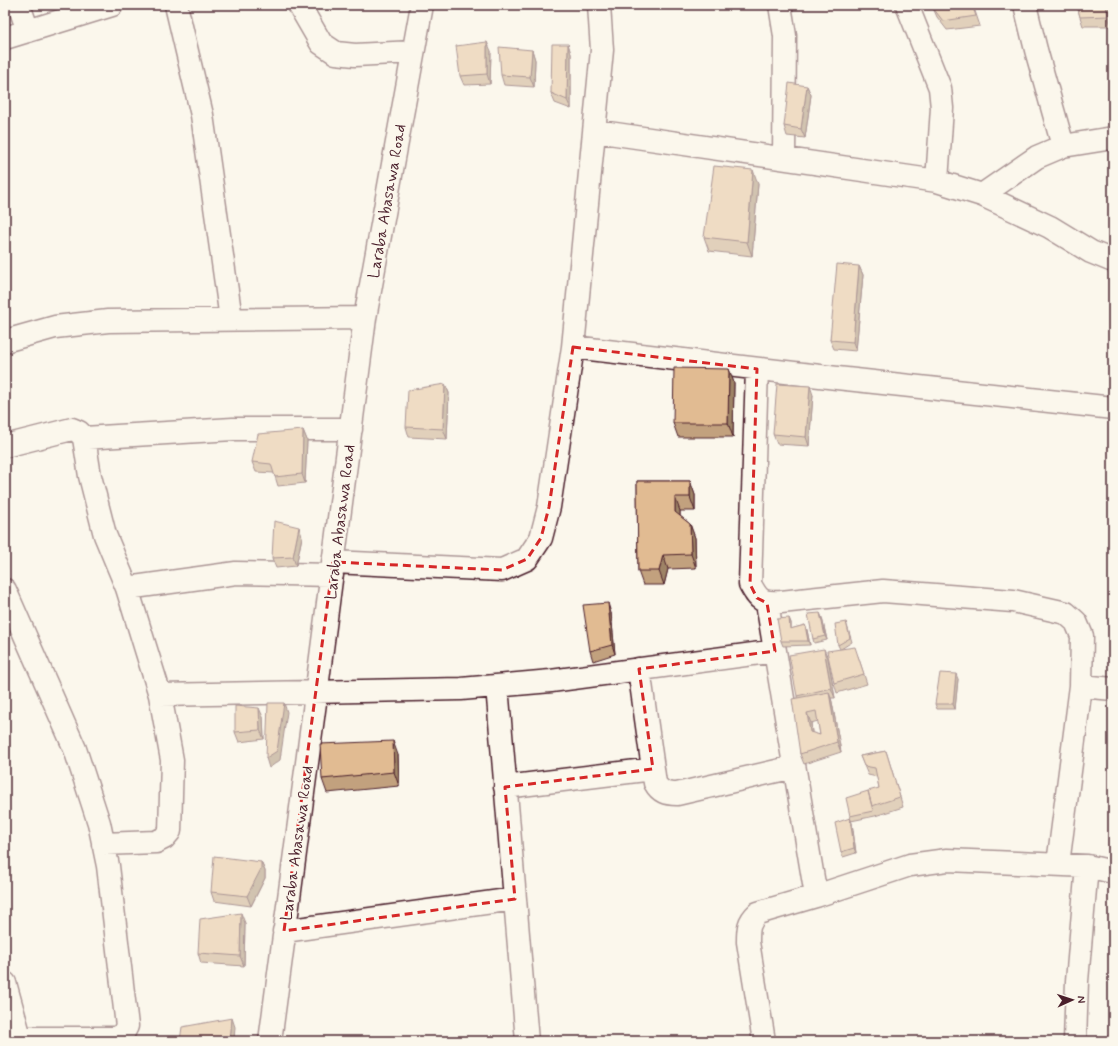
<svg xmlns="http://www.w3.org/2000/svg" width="1118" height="1046" font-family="Mynerve,sans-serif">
  <rect width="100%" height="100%" fill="#fbf7ec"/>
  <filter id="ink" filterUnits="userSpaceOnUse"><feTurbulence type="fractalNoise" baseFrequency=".025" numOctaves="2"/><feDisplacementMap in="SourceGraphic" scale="8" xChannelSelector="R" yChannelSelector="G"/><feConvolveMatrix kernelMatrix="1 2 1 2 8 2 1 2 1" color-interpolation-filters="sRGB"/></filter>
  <g filter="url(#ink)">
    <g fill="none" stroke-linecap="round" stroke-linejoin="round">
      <g stroke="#4a1f2b" stroke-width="25">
        <path id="minor" d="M 19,5 L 28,31
          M 176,5 L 202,115 L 231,319
          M 299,5 L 321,43 L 336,53 L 355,55 L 413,52
          M 780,5 L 785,36 L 784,158
          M 907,5 L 940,88 L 942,108 L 937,181
          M 1025,5 L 1036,50 L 1063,146
          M 5,38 L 112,5
          M 595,131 L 937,181 L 982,195 L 1050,227 L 1091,252 L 1113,261
          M 982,195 L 1037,157 L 1063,146 L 1113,138
          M 5,341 L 55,327 L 108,321 L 365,318
          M 573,347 L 837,378 L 1113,408
          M 757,369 L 750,584 C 759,601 762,603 781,602 L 883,591 L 1013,601 L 1066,613 L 1076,622 L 1082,636 L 1081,686 L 1058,864
          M 84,438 L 233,429 L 351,429
          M 5,446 L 72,429 L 79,432 L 84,438 L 90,476 L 105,535 L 127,588 L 160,695 L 172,760 L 170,831 L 164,838 L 156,842 L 103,844
          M 333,562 L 502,570 L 527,559 L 541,538 L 549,507 L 573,347 L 602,50 L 599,5
          M 127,588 L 236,573 L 332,575
          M 5,590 L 75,749 L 99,823 L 108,866 L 127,1026 L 123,1034 L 117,1038 L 5,1038
          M 767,603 L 816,896
          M 639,669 L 655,783 C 660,792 666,794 677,794 L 794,767
          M 497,686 L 527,1041
          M 1081,686 L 1113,689
          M 160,695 L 461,689 L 551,681 L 775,651
          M 505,787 L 653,769
          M 284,931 L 515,899
          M 5,983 L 21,1041
          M 270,1041 L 318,680 L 365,318 L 422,5
          M 764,1041 L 748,942 C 748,929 748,922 758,913 L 816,896 L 910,865 L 947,860 L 1087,866 L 1113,872
          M 1075,1041 L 1077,981 L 1087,866"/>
      </g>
      <use href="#minor" stroke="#fbf7ec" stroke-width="22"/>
    </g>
    <path fill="#c2a17e" stroke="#4a1f2b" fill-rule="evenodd" d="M 973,5 L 980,26 L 947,30 L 937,17 L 933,8 Z
      M 1077,5 L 1109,5 L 1111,26 L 1083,26 L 1080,17 Z
      M 568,44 L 571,54 L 571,109 L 555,103 L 551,93 Z
      M 532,50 L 535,60 L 534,87 L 504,85 L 501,75 Z
      M 491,51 L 490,84 L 464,85 L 460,76 Z
      M 807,86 L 811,95 L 805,138 L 787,136 L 784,126 Z
      M 758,184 L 752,256 L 709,251 L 704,237 Z
      M 859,266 L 863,275 L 856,351 L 834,349 L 830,340 Z
      M 729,369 L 734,383 L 733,437 L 678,437 L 673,423 Z
      M 445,384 L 449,393 L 447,439 L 409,437 L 406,427 Z
      M 813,395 L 809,446 L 777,444 L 773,434 Z
      M 303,430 L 307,440 L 305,483 L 278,486 L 274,473 L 256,472 L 252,462 Z
      M 637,481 L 690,481 L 695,495 L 695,511 L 680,511 L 680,516 L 690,524 L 695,538 L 696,568 L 668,569 L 664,585 L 643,585 L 638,571 Z
      M 299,527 L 302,537 L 296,566 L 276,568 L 272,558 Z
      M 611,613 L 615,654 L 593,661 L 590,651 Z
      M 820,613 L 822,618 L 827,640 L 814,643 L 813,639 Z
      M 789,618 L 791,623 L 791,629 L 805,625 L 807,630 L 810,645 L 783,646 L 781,641 Z
      M 846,622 L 852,642 L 841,649 L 858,656 L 867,684 L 837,693 L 834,683 L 840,649 L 838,645 Z
      M 828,658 L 835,698 L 831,698 L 832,702 L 841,752 L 804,764 L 800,754 L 797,698 L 797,696 ZM 818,721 L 820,735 L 812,733 L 811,723 Z
      M 958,679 L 955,709 L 937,709 L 935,704 Z
      M 263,717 L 264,739 L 239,742 L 235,732 Z
      M 886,751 L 903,807 L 875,816 L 851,821 L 850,816 L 879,788 L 877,777 L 868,775 L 860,756 Z
      M 398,755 L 399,786 L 327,793 L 322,779 Z
      M 850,818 L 852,823 L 856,853 L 843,857 L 841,852 Z
      M 261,862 L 265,871 L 265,878 L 251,906 L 214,901 L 211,892 Z
      M 245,923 L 244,966 L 201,963 L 198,953 Z"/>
    <path fill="#9e8366" stroke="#4a1f2b" d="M 1106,5 L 1109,5 L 1111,26 L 1108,16 Z
      M 487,42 L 491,51 L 490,84 L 487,74 Z
      M 568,44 L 571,54 L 571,109 L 567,100 Z
      M 532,50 L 535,60 L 534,87 L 530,77 Z
      M 807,86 L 811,95 L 805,138 L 801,129 Z
      M 753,170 L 758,184 L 752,256 L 747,242 Z
      M 859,266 L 863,275 L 856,351 L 853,342 Z
      M 729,369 L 734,383 L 733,437 L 728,423 Z
      M 445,384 L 449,393 L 447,439 L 443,429 Z
      M 810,386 L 813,395 L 809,446 L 806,437 Z
      M 303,430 L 307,440 L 305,483 L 302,474 Z
      M 690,481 L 695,495 L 695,511 L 690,497 Z
      M 675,497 L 680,511 L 680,526 L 675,512 Z
      M 690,524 L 695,538 L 696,568 L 691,554 Z
      M 299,527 L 302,537 L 296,566 L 293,557 Z
      M 663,555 L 668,569 L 664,585 L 659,571 Z
      M 608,603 L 611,613 L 615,654 L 612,645 Z
      M 820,613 L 822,618 L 827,640 L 825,636 Z
      M 789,618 L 791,623 L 791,634 L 790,629 Z
      M 805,625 L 807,630 L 810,645 L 808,641 Z
      M 824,649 L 828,658 L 835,698 L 831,688 Z
      M 956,674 L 958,679 L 955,709 L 953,704 Z
      M 829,692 L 832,702 L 841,752 L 837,742 Z
      M 284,703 L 287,712 L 280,760 L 269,768 L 266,758 Z
      M 259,708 L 263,717 L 264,739 L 260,730 Z
      M 807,713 L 811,723 L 813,742 L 810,732 Z
      M 393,741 L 398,755 L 399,786 L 394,772 Z
      M 850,818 L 852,823 L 856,853 L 854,848 Z
      M 261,862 L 265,871 L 265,878 L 251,906 L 247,896 Z
      M 241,913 L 245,923 L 244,966 L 240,956 Z
      M 232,1018 L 235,1027 L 234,1041 L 230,1041 Z"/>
    <path fill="#e1bb92" stroke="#4a1f2b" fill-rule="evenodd" d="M 941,5 L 972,5 L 976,16 L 943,21 L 933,8 Z
      M 1077,5 L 1106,5 L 1108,16 L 1080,17 Z
      M 487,42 L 487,74 L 460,76 L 456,46 Z
      M 552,44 L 568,44 L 567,100 L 551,93 Z
      M 499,47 L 532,50 L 530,77 L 501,75 Z
      M 789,83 L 807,86 L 801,129 L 784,126 Z
      M 714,166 L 753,170 L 747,242 L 704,237 Z
      M 837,264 L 859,266 L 853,342 L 830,340 Z
      M 674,368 L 729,369 L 728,423 L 673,423 Z
      M 445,384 L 443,429 L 406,427 L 408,390 Z
      M 777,384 L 810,386 L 806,437 L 773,434 Z
      M 303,430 L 302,474 L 275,477 L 271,464 L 252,462 L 258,434 Z
      M 637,481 L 690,481 L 690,497 L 675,497 L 675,512 L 690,524 L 691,554 L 663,555 L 659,571 L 638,571 Z
      M 274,521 L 299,527 L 293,557 L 272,558 Z
      M 608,603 L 612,645 L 590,651 L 583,605 Z
      M 820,613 L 825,636 L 813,639 L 808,614 Z
      M 789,618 L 790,629 L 805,625 L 808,641 L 781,641 L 777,619 Z
      M 846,622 L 850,638 L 838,645 L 835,624 Z
      M 855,647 L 864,674 L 834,683 L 827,651 Z
      M 824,649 L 831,688 L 797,696 L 789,655 Z
      M 940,673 L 956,674 L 953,704 L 935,704 Z
      M 829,692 L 837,742 L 800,754 L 792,699 ZM 816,711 L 820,735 L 810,732 L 807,713 Z
      M 268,703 L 284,703 L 277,751 L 266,758 Z
      M 235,706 L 259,708 L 260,730 L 235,732 Z
      M 393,741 L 394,772 L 322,779 L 320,744 Z
      M 886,751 L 900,797 L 872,806 L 868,791 L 879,788 L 875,768 L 864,766 L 860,756 Z
      M 868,791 L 873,811 L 850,816 L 846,798 Z
      M 850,818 L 854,848 L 841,852 L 835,823 Z
      M 214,856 L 261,862 L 261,869 L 247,896 L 211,892 Z
      M 241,913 L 240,956 L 198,953 L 200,919 Z
      M 232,1018 L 230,1041 L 180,1041 L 182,1027 Z"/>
  </g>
  <path d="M0 0H1118V1046H0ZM 573,347 L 757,369 L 750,584 L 757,598 L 767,603 L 775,651 L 639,669 L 653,769 L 505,787 L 515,899 L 284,931 L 333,562 L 502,570 L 527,559 L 541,538 L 549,507 Z" fill="#fbf7ec" fill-opacity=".55" fill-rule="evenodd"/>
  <path fill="none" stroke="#d62828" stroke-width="3" stroke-dasharray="8 5" stroke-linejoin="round" d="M 573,347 L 757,369 L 750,584 L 757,598 L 767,603 L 775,651 L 639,669 L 653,769 L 505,787 L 515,899 L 284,931 L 333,562 L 502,570 L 527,559 L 541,538 L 549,507 Z"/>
  <g text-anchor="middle" stroke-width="4" stroke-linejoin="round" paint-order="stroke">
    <g font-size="16" fill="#4a1f2b" stroke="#fbf7ec">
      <text transform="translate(386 201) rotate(-80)" y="6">Laraba Abasawa Road</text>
      <text transform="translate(339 522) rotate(-83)" y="6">Laraba Abasawa Road</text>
      <text transform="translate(296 843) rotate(-82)" y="6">Laraba Abasawa Road</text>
    </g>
  </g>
  <rect width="1118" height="1046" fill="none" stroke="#fbf7ec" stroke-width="20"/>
  <rect x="10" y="10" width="1098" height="1026" fill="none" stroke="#4a1f2b" stroke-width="1.5" filter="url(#ink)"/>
  <g transform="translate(1072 1000) rotate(87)" stroke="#fbf7ec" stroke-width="3" paint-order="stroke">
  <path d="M0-3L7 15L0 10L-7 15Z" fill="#4a1f2b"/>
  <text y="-6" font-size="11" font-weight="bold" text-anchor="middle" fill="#4a1f2b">N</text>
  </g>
</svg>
